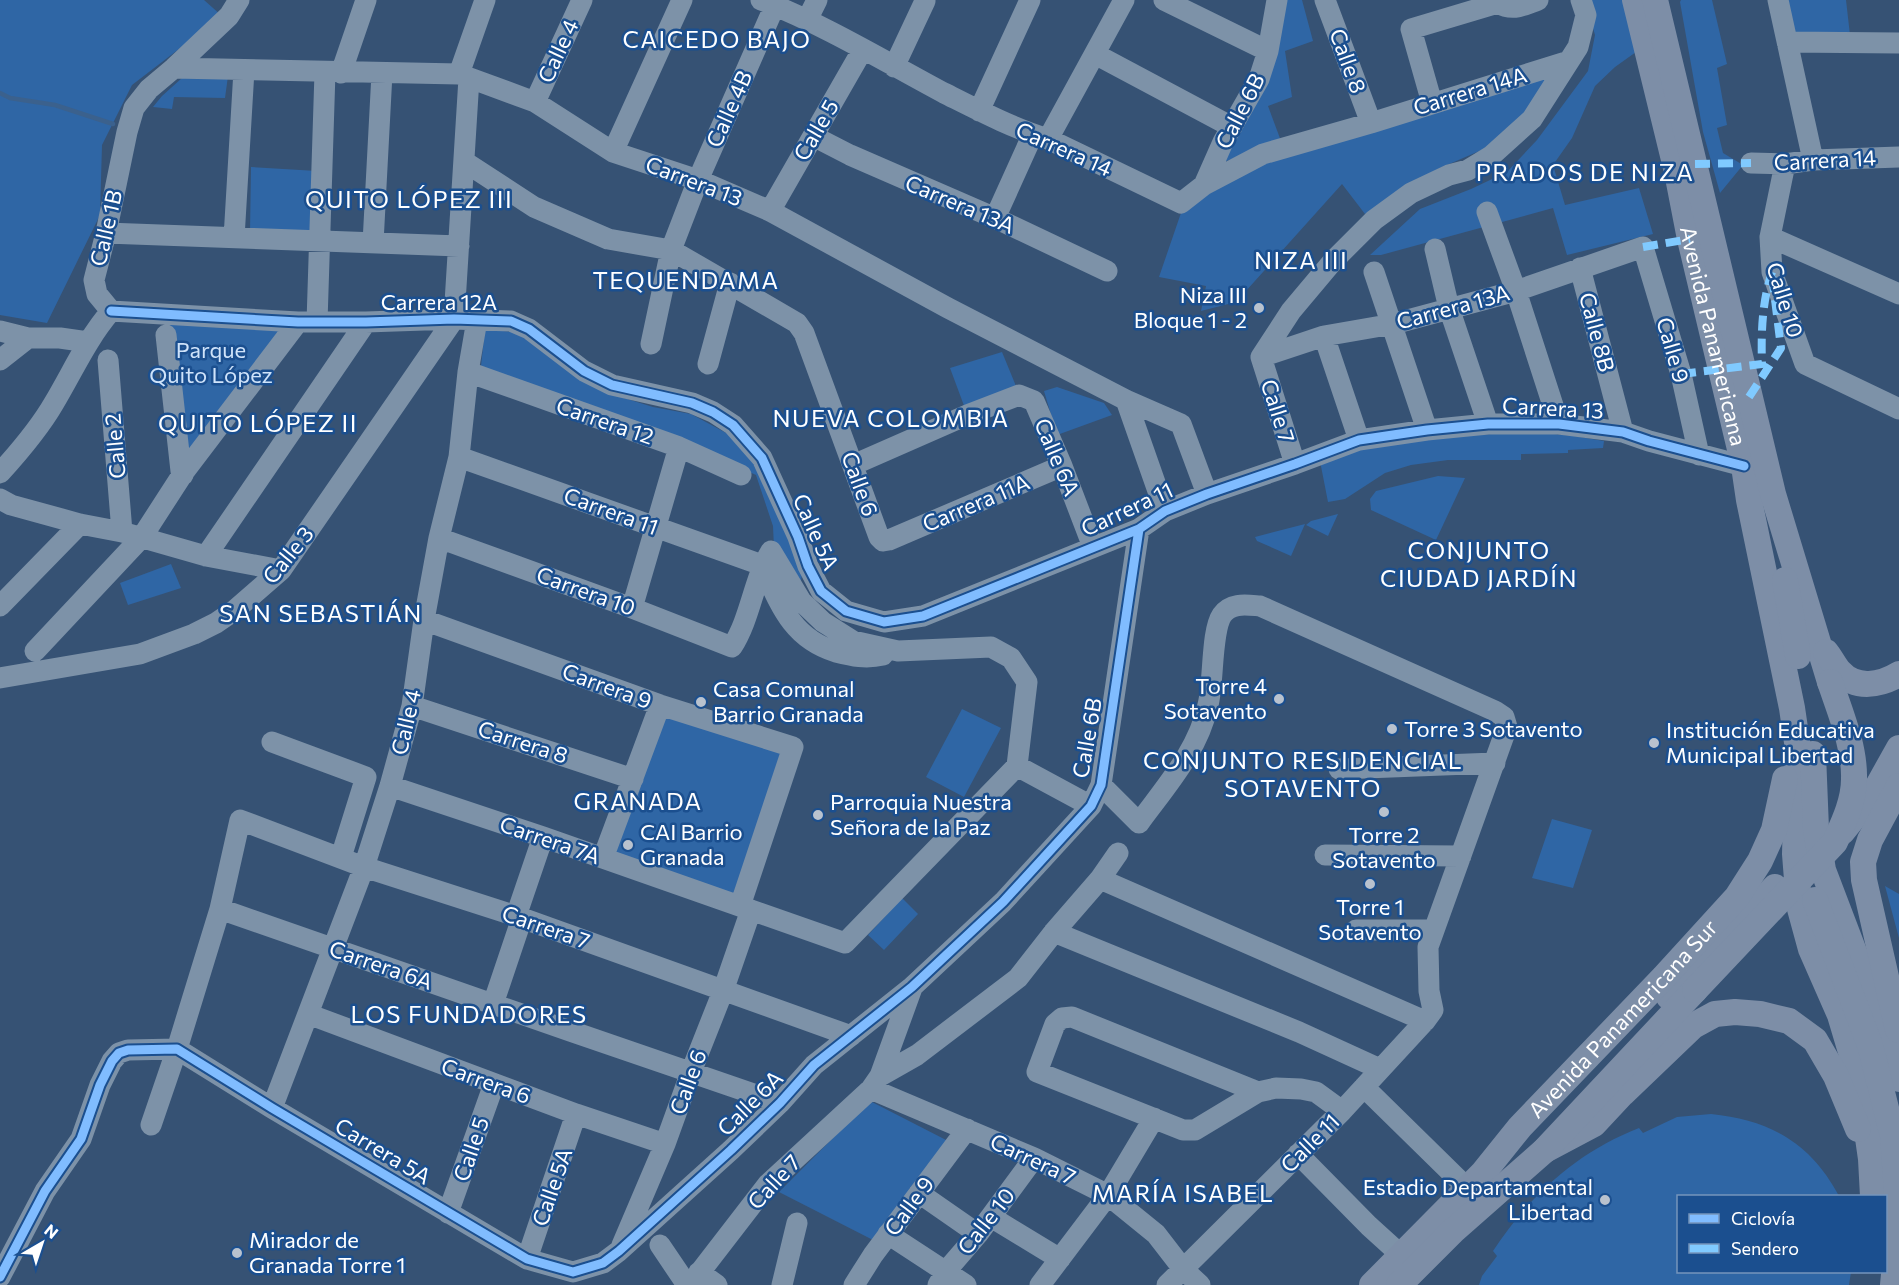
<svg xmlns="http://www.w3.org/2000/svg" width="1899" height="1285" font-family="Commissioner,sans-serif">
  <rect width="100%" height="100%" fill="#365274"/>
  <path fill="#2f66a5" d="M 0,0 L 204,0 L 222,16 L 132,85 L 102,145 L 100,215 L 47,323 L 0,315 Z
    M 1283,0 L 1302,0 L 1313,41 L 1285,51 L 1292,97 L 1268,106 L 1281,141 L 1221,163 Z
    M 1585,0 L 1623,0 L 1636,52 L 1615,67 L 1595,86 L 1572,138 L 1553,165 L 1565,205 L 1639,188 L 1653,234 L 1567,255 L 1553,208 L 1381,255 L 1370,255 L 1420,209 L 1471,189 L 1507,172 L 1537,140 L 1588,71 L 1595,35 Z
    M 1681,0 L 1712,0 L 1727,64 L 1717,68 L 1727,125 L 1717,128 L 1723,153 L 1743,165 L 1720,193 L 1703,132 L 1680,2 Z
    M 1785,0 L 1846,0 L 1850,35 L 1792,37 Z
    M 1548,75 L 1529,109 L 1491,146 L 1440,168 L 1365,214 L 1342,184 L 1236,302 L 1201,311 L 1206,286 L 1159,277 L 1182,210 L 1209,190 L 1268,162 Z
    M 228,76 L 225,98 L 174,97 L 172,109 L 153,107 L 162,96 L 182,78 Z
    M 251,167 L 317,171 L 315,235 L 250,233 Z
    M 169,324 L 284,328 L 184,461 Z
    M 485,329 L 522,333 L 608,393 L 653,407 L 691,414 L 730,435 L 756,460 L 803,567 L 799,595 L 774,548 L 773,526 L 756,475 L 699,449 L 480,375 Z
    M 1002,352 L 1018,391 L 966,411 L 950,368 Z
    M 1057,387 L 1104,403 L 1112,415 L 1057,435 L 1044,391 Z
    M 1491,434 L 1554,434 L 1574,436 L 1604,441 L 1603,448 L 1568,450 L 1568,453 L 1521,454 L 1521,460 L 1448,460 L 1411,465 L 1385,473 L 1345,499 L 1328,502 L 1320,461 L 1367,444 Z
    M 1438,476 L 1465,478 L 1436,540 L 1371,510 L 1370,499 L 1376,491 Z
    M 1338,514 L 1328,536 L 1306,525 L 1311,521 Z
    M 1305,524 L 1291,556 L 1257,541 L 1255,537 Z
    M 171,564 L 181,588 L 128,605 L 120,583 Z
    M 962,709 L 1001,728 L 964,797 L 926,777 Z
    M 664,714 L 796,755 L 747,900 L 611,855 Z
    M 1552,819 L 1592,830 L 1573,888 L 1532,878 Z
    M 1885,886 L 1899,894 L 1899,938 Z
    M 902,898 L 918,914 L 884,950 L 868,935 Z
    M 870,1101 L 950,1142 L 873,1240 L 779,1192 Z
    M 1711,1114 C 1770,1120 1811,1143 1839,1196 L 1678,1196 L 1678,1272 L 1851,1272 L 1849,1285 L 1479,1285 L 1482,1276 L 1497,1256 L 1493,1251 C 1529,1196 1577,1152 1639,1128 L 1643,1133 L 1677,1117 Z"/>
  <g fill="none" stroke-linecap="round" stroke-linejoin="round">
    <path stroke="#3b618d" stroke-width="4.5" d="M 0,93 L 10,98 L 55,105 L 113,124"/>
    <path stroke="#7d92a8" stroke-width="21" d="M 761,0 C 825,25 884,61 944,93 C 978,110 1012,128 1048,139 L 1181,203 L 1204,185 L 1263,154 L 1371,123 L 1569,61
      M 1164,0 L 1268,51
      M 1325,0 L 1371,123
      M 1778,0 L 1813,160
      M 1498,3 C 1513,12 1524,5 1538,0
      M 807,20 L 817,0
      M 1787,42 L 1899,43
      M 1095,54 L 1232,127
      M 894,67 L 925,1
      M 174,68 L 459,74 L 535,102 L 613,152 L 698,180 L 770,211 L 948,308 L 1126,400 L 1181,424 L 1207,494
      M 341,73 L 366,0
      M 459,74 L 485,0
      M 535,102 L 582,0
      M 1432,103 L 1411,29 L 1498,3
      M 979,111 L 1030,0
      M 813,136 L 850,155 L 995,218 L 1107,271
      M 1048,139 L 1124,0
      M 613,152 L 682,0
      M 465,162 L 534,207 L 608,239 L 671,250 L 797,323 L 804,333 L 879,537 L 883,541 L 889,540 L 1062,466
      M 1751,163 L 1785,164 L 1813,160 L 1899,157
      M 1785,164 L 1770,237 L 1772,272 L 1805,364 L 1899,409
      M 1204,185 L 1223,142 L 1259,79 L 1268,51 L 1277,0
      M 770,211 L 863,49
      M 1487,212 L 1516,291 L 1559,424
      M 995,218 L 1033,134
      M 106,233 L 459,246
      M 1770,237 L 1899,294
      M 234,238 L 244,70
      M 373,243 L 382,73
      M 1435,249 L 1449,308 L 1488,424
      M 1580,268 L 1623,432
      M 1374,272 L 1427,430
      M 111,311 L 298,322 L 366,322 L 454,319 L 511,321 L 529,329 L 584,371 L 612,385 L 692,403 L 713,412 L 733,425 L 762,458 L 798,537 L 808,566 L 821,591 L 846,611 L 884,622 L 923,616 L 1139,529 L 1165,511 L 1207,494 L 1295,464 L 1359,440 L 1427,430 L 1488,424 L 1559,424 L 1623,432 L 1649,441 L 1744,466
      M 111,311 L 97,294 L 94,280 L 106,233 L 127,132 L 134,108 L 149,89 L 174,68 L 229,16 L 239,0
      M 454,319 L 469,78
      M 317,322 L 325,72
      M 0,331 L 28,338
      M 166,335 L 181,471 L 183,475
      M 1324,336 L 1359,440
      M 651,344 L 671,250 L 698,180 L 775,5
      M 1261,357 L 1324,336 L 1393,324 L 1516,291 L 1643,247 L 1681,374 L 1699,455
      M 1261,357 L 1291,311 L 1333,261 L 1374,220 L 1411,193 L 1449,175 L 1468,170 L 1491,156 L 1532,119 L 1578,47 L 1586,15 L 1581,0
      M 1261,357 L 1295,464
      M 0,360 L 28,338 L 60,338 L 88,342
      M 108,360 L 122,532
      M 708,364 L 730,283
      M 468,372 L 679,447 L 741,475
      M 1126,400 L 1165,511
      M 459,457 L 762,565 C 780,604 791,638 836,652 C 852,656 866,659 883,655
      M 853,465 L 967,415 L 1019,395 L 1034,401 L 1062,466 L 1093,547
      M 0,473 C 20,451 39,429 54,403 C 73,371 87,339 111,311
      M 0,499 L 11,505 L 80,524 L 122,532 L 206,556 L 281,570
      M 439,538 L 632,608 L 732,647 C 751,617 753,581 771,551 L 801,601 L 823,622 L 853,641 L 898,651 L 991,647 L 1011,658 L 1027,682 L 1017,766
      M 206,556 L 366,322
      M 0,606 L 80,524
      M 632,608 L 679,447
      M 424,620 L 660,705 L 793,747 L 740,906
      M 35,651 L 142,537 L 184,472 L 298,322
      M 0,678 L 140,654 L 194,634 L 216,623 L 235,610 L 281,570 L 454,319
      M 412,706 L 633,779
      M 272,742 L 366,777 L 341,857
      M 1017,766 L 1091,806
      M 1339,769 L 1495,763
      M 1101,785 L 1139,823 C 1166,786 1198,751 1208,705 C 1214,682 1211,631 1222,615 C 1231,602 1247,605 1260,606 L 1495,711 L 1504,717 L 1507,727 L 1428,947 L 1429,991 L 1433,1010 L 1425,1021 L 1342,1111 L 1167,1285
      M 390,786 L 543,837 L 845,943 L 1017,766
      M 1325,855 L 1461,856
      M 603,858 L 660,705
      M 1100,879 L 1425,1021
      M 220,909 C 407,975 593,1039 780,1103
      M 516,916 L 543,837
      M 1356,930 L 1434,930
      M 1054,932 L 1299,1032 L 1380,1069
      M 493,1004 L 522,918
      M 308,1014 L 576,1114 L 665,1144
      M 880,1076 L 917,1055 L 1018,978 L 1054,932 L 1100,879 L 1118,853
      M 1364,1087 L 1467,1188
      M 871,1089 L 1034,1158 L 1108,1195 L 1156,1234 L 1183,1269 L 1200,1285
      M 1258,1092 L 1072,1017 L 1062,1018 L 1055,1024 L 1037,1072 L 1183,1130 L 1195,1130 L 1258,1092 L 1276,1088 L 1301,1089 L 1316,1092 L 1342,1111
      M 272,1108 L 364,867 L 390,786 L 412,706 L 424,620 L 439,538 L 459,457 L 468,372 L 477,320
      M 151,1125 L 177,1049 L 220,909 L 240,820 L 364,867 L 516,916 L 851,1036
      M 1298,1154 L 1369,1226 L 1401,1255
      M 919,1193 L 978,1234
      M 448,1213 L 494,1084
      M 991,1217 L 1060,1259
      M 888,1234 L 966,1285
      M 622,1245 L 665,1144 L 691,1072 L 723,991 L 751,910
      M 660,1245 L 687,1285
      M 527,1259 L 576,1114
      M 699,1272 L 717,1285
      M 0,1277 L 45,1191 L 81,1139 L 100,1085 L 112,1061 L 119,1053 L 128,1050 L 177,1049 L 272,1108 L 527,1259 L 573,1272 L 603,1263 L 619,1251 L 731,1150 L 780,1103 L 814,1065 L 912,987 L 1003,902 L 1091,806 L 1101,785 L 1139,529
      M 690,1285 L 768,1184 L 871,1089 L 880,1076 L 912,988
      M 782,1285 L 797,1223
      M 854,1285 L 873,1255 L 967,1129
      M 938,1285 L 946,1271 L 978,1234 L 1034,1158
      M 1040,1285 L 1108,1195 L 1154,1118"/>
    <g stroke="#7d8ea7" stroke-width="26">
      <path id="s1" d="M 1635,0 L 1677,172 L 1690,239 L 1744,466 L 1749,500 L 1792,708 L 1798,749 L 1795,854 L 1799,905 L 1811,949 L 1840,1015 L 1860,1082 L 1871,1159 L 1873,1196"/>
      <path d="M 1655,0 L 1773,494 L 1830,682"/>
      <path d="M 1785,580 L 1798,656"/>
      <path d="M 1826,652 C 1831,658 1835,667 1840,672 C 1856,690 1881,685 1899,674"/>
      <path d="M 1813,754 L 1816,829 L 1823,870 L 1877,1012 L 1899,1079"/>
      <path d="M 1842,832 L 1875,791 L 1899,748"/>
      <path d="M 1815,900 L 1870,1045 L 1893,1136 L 1899,1223 L 1893,1285"/>
      <path d="M 1669,997 L 1775,887"/>
      <path d="M 1898,1030 L 1864,880 L 1863,862 L 1870,840 L 1899,786"/>
      <path d="M 1545,1150 L 1594,1124 L 1622,1094 L 1693,1026 L 1715,1014 L 1735,1012 L 1760,1014 L 1789,1021 L 1815,1040 L 1836,1076 L 1858,1129"/>
      <path id="s2" d="M 1372,1285 L 1483,1173 L 1520,1127 L 1664,977 L 1737,897 L 1760,861 L 1774,830 L 1785,779"/>
      <path d="M 1399,1285 L 1453,1231 L 1545,1150 L 1695,990"/>
    </g>
    <path stroke="#7d8ea7" stroke-width="26" d="M 1695,990 L 1835,842 C 1844,822 1854,801 1854,779 C 1855,747 1840,712 1830,682"/>
    <path stroke="#80caff" stroke-width="8" stroke-dasharray="15 8" stroke-linecap="butt" d="M 1695,164 L 1751,163
      M 1643,247 L 1690,239
      M 1681,374 L 1762,364 C 1761,332 1762,302 1772,272
      M 1749,397 L 1781,348 L 1772,275"/>
    <g stroke="#1b4f8f" stroke-width="13">
      <path id="cycleway" d="M 111,311 L 298,322 L 366,322 L 454,319 L 511,321 L 529,329 L 584,371 L 612,385 L 692,403 L 713,412 L 733,425 L 762,458 L 798,537 L 808,566 L 821,591 L 846,611 L 884,622 L 923,616 L 1139,529 L 1165,511 L 1207,494 L 1295,464 L 1359,440 L 1427,430 L 1488,424 L 1559,424 L 1623,432 L 1649,441 L 1744,466
        M 0,1277 L 45,1191 L 81,1139 L 100,1085 L 112,1061 L 119,1053 L 128,1050 L 177,1049 L 272,1108 L 527,1259 L 573,1272 L 603,1263 L 619,1251 L 731,1150 L 780,1103 L 814,1065 L 912,987 L 1003,902 L 1091,806 L 1101,785 L 1139,529"/>
    </g>
    <use href="#cycleway" stroke="#80bcff" stroke-width="9"/>
  </g>
  <g fill="#b9c2ce" stroke="#1b4f8f" stroke-width="2">
    <circle cx="1259" cy="308" r="6"/>
    <circle cx="1279" cy="699" r="6"/>
    <circle cx="701" cy="702" r="6"/>
    <circle cx="1392" cy="729" r="6"/>
    <circle cx="1654" cy="743" r="6"/>
    <circle cx="1384" cy="812" r="6"/>
    <circle cx="818" cy="815" r="6"/>
    <circle cx="628" cy="845" r="6"/>
    <circle cx="1370" cy="884" r="6"/>
    <circle cx="1605" cy="1200" r="6"/>
    <circle cx="237" cy="1253" r="6"/>
  </g>
  <g text-anchor="middle" stroke-width="5" stroke-linejoin="round" paint-order="stroke">
    <g font-size="22" fill="#fff" stroke="#1b4f8f">
      <text transform="translate(558 51) rotate(-65)" y="8">Calle 4</text>
      <text transform="translate(1348 61) rotate(70)" y="8">Calle 8</text>
      <text transform="translate(1470 91) rotate(-17)" y="8">Carrera 14A</text>
      <text transform="translate(729 109) rotate(-66)" y="8">Calle 4B</text>
      <text transform="translate(1240 111) rotate(-63)" y="8">Calle 6B</text>
      <text transform="translate(816 130) rotate(-60)" y="8">Calle 5</text>
      <text transform="translate(1064 149) rotate(24)" y="8">Carrera 14</text>
      <text transform="translate(1825 160) rotate(-3)" y="8">Carrera 14</text>
      <text transform="translate(694 181) rotate(21)" y="8">Carrera 13</text>
      <text transform="translate(960 204) rotate(23)" y="8">Carrera 13A</text>
      <text transform="translate(106 228) rotate(-77)" y="8">Calle 1B</text>
      <text transform="translate(1785 300) rotate(73)" y="8">Calle 10</text>
      <text x="439" y="310">Carrera 12A</text>
      <text transform="translate(1453 307) rotate(-15)" y="8">Carrera 13A</text>
      <text transform="translate(1597 332) rotate(75)" y="8">Calle 8B</text>
      <text dy="8" stroke="none"><textPath href="#s1" startOffset="345">Avenida Panamericana</textPath></text>
      <text transform="translate(1673 350) rotate(74)" y="8">Calle 9</text>
      <text transform="translate(1553 408) rotate(3)" y="8">Carrera 13</text>
      <text transform="translate(1278 411) rotate(72)" y="8">Calle 7</text>
      <text transform="translate(605 421) rotate(19)" y="8">Carrera 12</text>
      <text transform="translate(115 446) rotate(-95)" y="8">Calle 2</text>
      <text transform="translate(1057 457) rotate(67)" y="8">Calle 6A</text>
      <text transform="translate(860 484) rotate(70)" y="8">Calle 6</text>
      <text transform="translate(976 503) rotate(-23)" y="8">Carrera 11A</text>
      <text transform="translate(1127 509) rotate(-25)" y="8">Carrera 11</text>
      <text transform="translate(611 511) rotate(20)" y="8">Carrera 11</text>
      <text transform="translate(816 532) rotate(66)" y="8">Calle 5A</text>
      <text transform="translate(288 555) rotate(-51)" y="8">Calle 3</text>
      <text transform="translate(586 591) rotate(20)" y="8">Carrera 10</text>
      <text transform="translate(607 686) rotate(20)" y="8">Carrera 9</text>
      <text transform="translate(406 722) rotate(-77)" y="8">Calle 4</text>
      <text transform="translate(1087 738) rotate(-80)" y="8">Calle 6B</text>
      <text transform="translate(523 742) rotate(18)" y="8">Carrera 8</text>
      <text transform="translate(550 840) rotate(19)" y="8">Carrera 7A</text>
      <text transform="translate(546 927) rotate(19)" y="8">Carrera 7</text>
      <text transform="translate(381 965) rotate(19)" y="8">Carrera 6A</text>
      <text dy="8" stroke="none"><textPath href="#s2" startOffset="366">Avenida Panamericana Sur</textPath></text>
      <text transform="translate(486 1081) rotate(20)" y="8">Carrera 6</text>
      <text transform="translate(688 1082) rotate(-70)" y="8">Calle 6</text>
      <text transform="translate(750 1103) rotate(-45)" y="8">Calle 6A</text>
      <text transform="translate(1310 1143) rotate(-45)" y="8">Calle 11</text>
      <text transform="translate(471 1149) rotate(-71)" y="8">Calle 5</text>
      <text transform="translate(383 1151) rotate(31)" y="8">Carrera 5A</text>
      <text transform="translate(1033 1159) rotate(25)" y="8">Carrera 7</text>
      <text transform="translate(774 1182) rotate(-47)" y="8">Calle 7</text>
      <text transform="translate(552 1187) rotate(-71)" y="8">Calle 5A</text>
      <text transform="translate(909 1206) rotate(-54)" y="8">Calle 9</text>
      <text transform="translate(986 1221) rotate(-52)" y="8">Calle 10</text>
    </g>
    <g font-size="22" fill="#fff" stroke="#1b4f8f" text-anchor="start">
      <text x="1247" y="303" text-anchor="end">Niza III<tspan x="1247" dy="25">Bloque 1 - 2</tspan></text>
      <text x="1267" y="694" text-anchor="end">Torre 4<tspan x="1267" dy="25">Sotavento</tspan></text>
      <text x="713" y="697">Casa Comunal<tspan x="713" dy="25">Barrio Granada</tspan></text>
      <text x="1404" y="737">Torre 3 Sotavento</text>
      <text x="1666" y="738">Institución Educativa<tspan x="1666" dy="25">Municipal Libertad</tspan></text>
      <text x="830" y="810">Parroquia Nuestra<tspan x="830" dy="25">Señora de la Paz</tspan></text>
      <text x="640" y="840">CAI Barrio<tspan x="640" dy="25">Granada</tspan></text>
      <text x="1384" y="843" text-anchor="middle">Torre 2<tspan x="1384" dy="25">Sotavento</tspan></text>
      <text x="1370" y="915" text-anchor="middle">Torre 1<tspan x="1370" dy="25">Sotavento</tspan></text>
      <text x="1593" y="1195" text-anchor="end">Estadio Departamental<tspan x="1593" dy="25">Libertad</tspan></text>
      <text x="249" y="1248">Mirador de<tspan x="249" dy="25">Granada Torre 1</tspan></text>
    </g>
    <g font-size="22" fill="#cfe3fa" stroke="#1b4f8f">
      <text x="211" y="358">Parque<tspan x="211" dy="25">Quito López</tspan></text>
    </g>
    <g font-size="24" letter-spacing="1.5" fill="#fff" stroke="#1b4f8f">
      <text x="717" y="48">CAICEDO BAJO</text>
      <text x="1585" y="181">PRADOS DE NIZA</text>
      <text x="409" y="208">QUITO LÓPEZ III</text>
      <text x="1301" y="269">NIZA III</text>
      <text x="686" y="289">TEQUENDAMA</text>
      <text x="891" y="427">NUEVA COLOMBIA</text>
      <text x="258" y="432">QUITO LÓPEZ II</text>
      <text x="1479" y="559">CONJUNTO<tspan x="1479" dy="28">CIUDAD JARDÍN</tspan></text>
      <text x="321" y="622">SAN SEBASTIÁN</text>
      <text x="1303" y="769">CONJUNTO RESIDENCIAL<tspan x="1303" dy="28">SOTAVENTO</tspan></text>
      <text x="638" y="810">GRANADA</text>
      <text x="469" y="1023">LOS FUNDADORES</text>
      <text x="1183" y="1202">MARÍA ISABEL</text>
    </g>
  </g>
  <rect x="1677" y="1195" width="210" height="78" fill="#1b4f8f" stroke="#7695bc" stroke-width="1.5"/>
  <rect x="1689" y="1214" width="30" height="9" fill="#80bcff" stroke="#7695bc" stroke-width="1.5"/>
  <text x="1731" y="1225" font-size="18" fill="#ffffff">Ciclovía</text>
  <rect x="1689" y="1244" width="30" height="9" fill="#80caff" stroke="#7695bc" stroke-width="1.5"/>
  <text x="1731" y="1255" font-size="18" fill="#ffffff">Sendero</text>
  <g transform="translate(42 1243) rotate(39)" stroke="#1b4f8f" stroke-width="4.5" paint-order="stroke">
  <path d="M0-4.5L10 22L0 15L-10 22Z" fill="#ffffff"/>
  <text y="-9" font-size="16" font-weight="bold" text-anchor="middle" fill="#ffffff">N</text>
  </g>
</svg>
